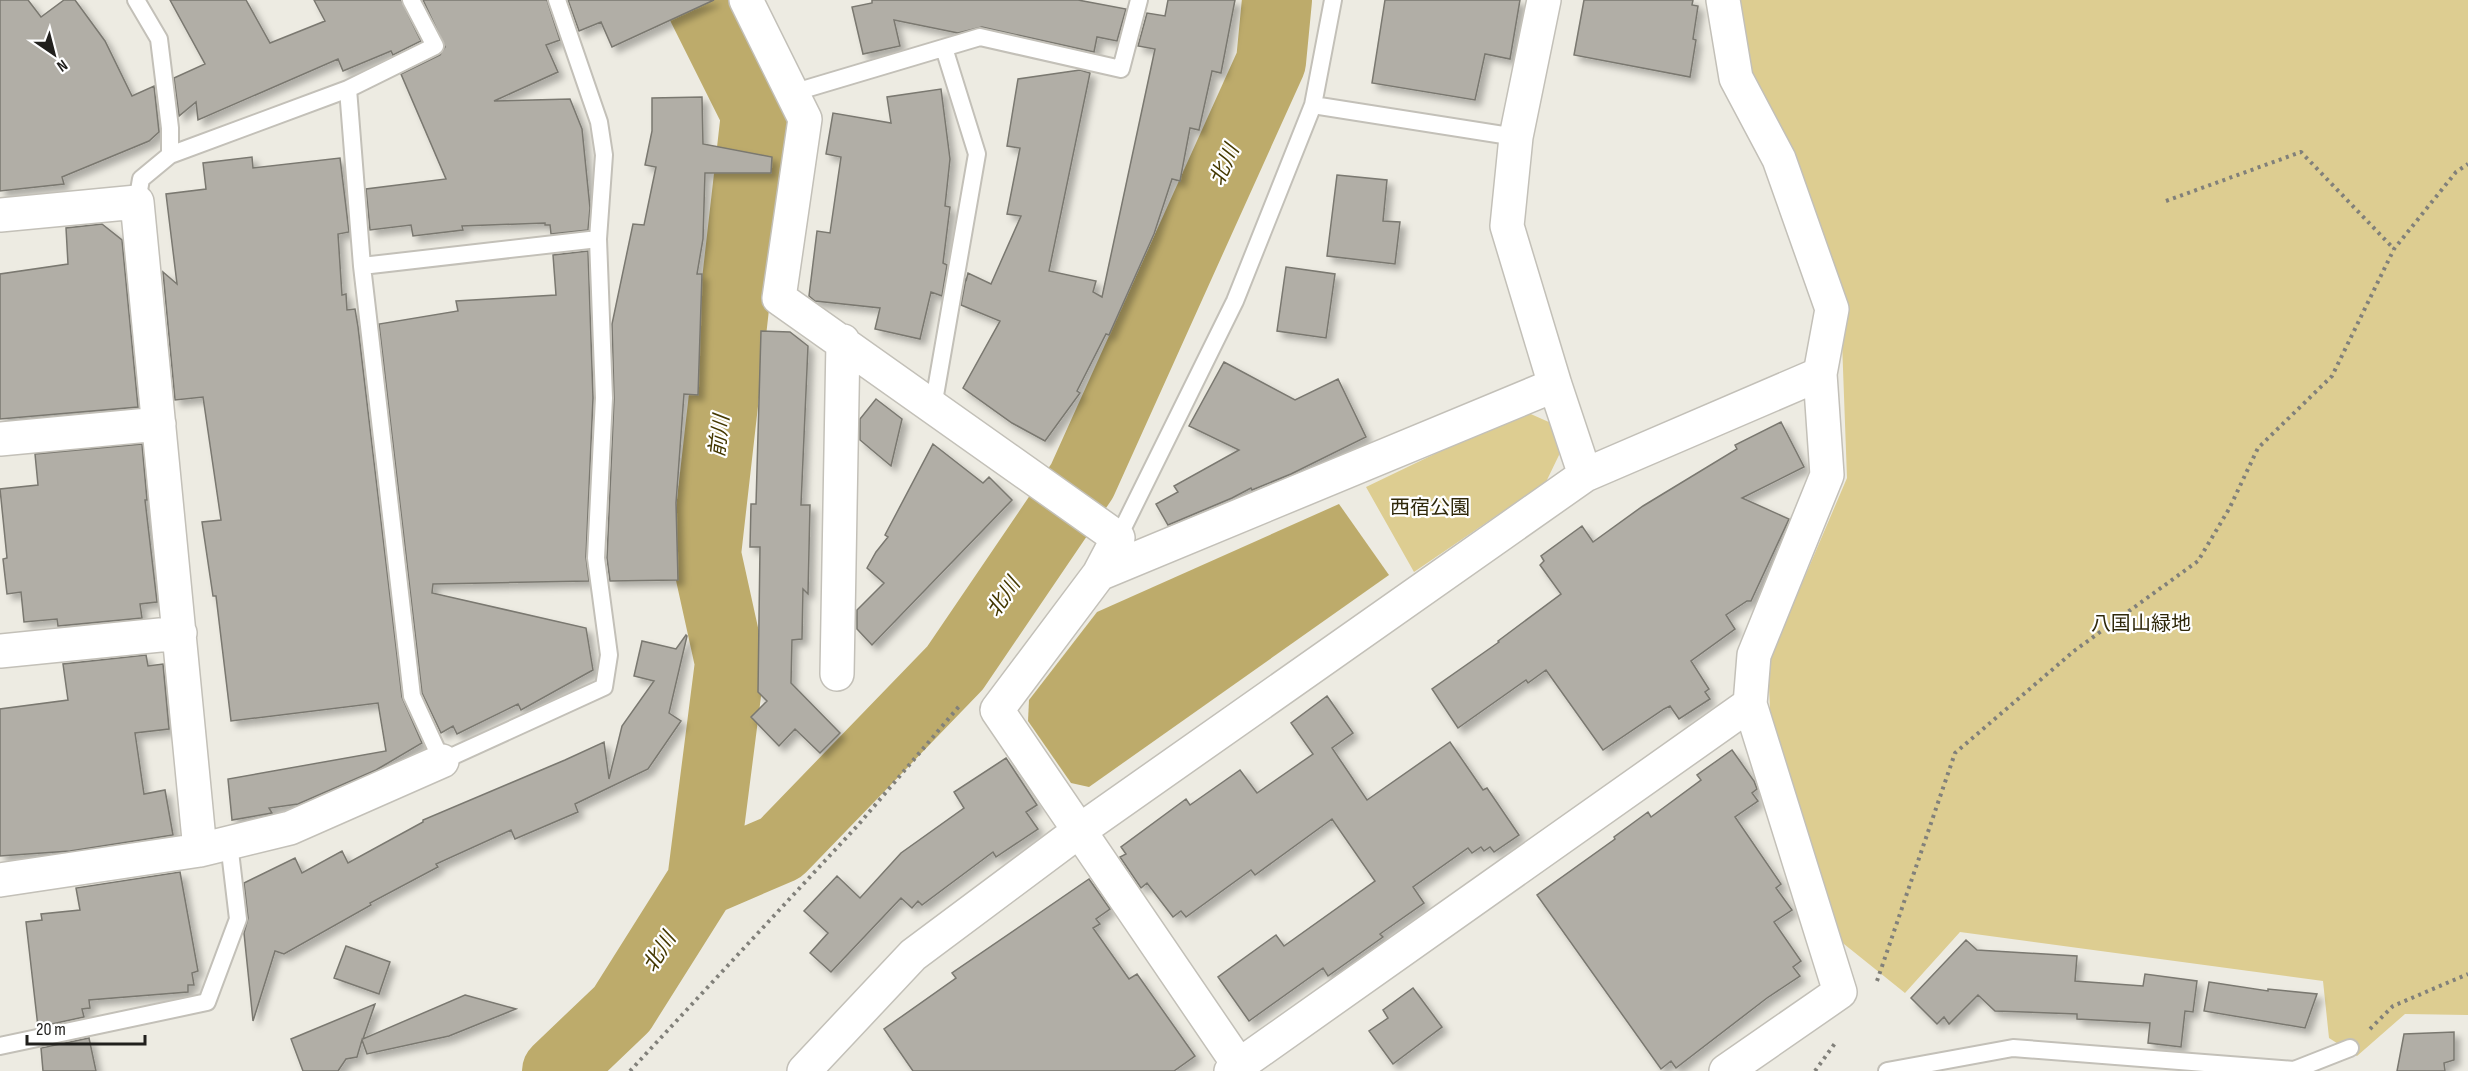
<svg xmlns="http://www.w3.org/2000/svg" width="2468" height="1071" font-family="'Sofia Sans Condensed','Noto Sans JP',sans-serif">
  <defs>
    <filter id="shadow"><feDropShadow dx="5.5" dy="5.5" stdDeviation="3" flood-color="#0004"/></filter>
  </defs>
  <rect width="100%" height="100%" fill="#edebe2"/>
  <path fill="#ddcd91" d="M 1739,0 L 2468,0 L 2468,1015 L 2405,1014 L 2357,1056 L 2329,1038 L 2323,981 L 1960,932 L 1905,993 L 1839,940 L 1770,710 L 1768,663 L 1847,478 L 1840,287 L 1777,118 L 1751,74 Z
    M 1524,411 L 1551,423 L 1560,453 L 1546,482 L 1414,572 L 1366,487 Z"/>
  <path fill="#bdab6b" d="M 1339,504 L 1389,575 L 1089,787 L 1071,783 L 1028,721 L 1029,700 L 1097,612 Z"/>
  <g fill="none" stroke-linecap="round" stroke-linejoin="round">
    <path stroke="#bdab6b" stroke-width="70" d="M 699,0 L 756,114 L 706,554 L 730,663 L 702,882
      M 557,1071 L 622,1009 L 702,882 L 781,848 L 955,668 L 1082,481 L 1271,62 L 1277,0"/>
  </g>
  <path fill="#b1aea6" stroke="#7a7870" stroke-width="1.5" filter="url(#shadow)" d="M 0,0 L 28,0 L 41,17 L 64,0 L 75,0 L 105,41 L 132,96 L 154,86 L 159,132 L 149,141 L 62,177 L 64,184 L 0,191 Z
    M 170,0 L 246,0 L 270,43 L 325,21 L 314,0 L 401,0 L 421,41 L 393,55 L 391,51 L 343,71 L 338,59 L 198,120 L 196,102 L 179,116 L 174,78 L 205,64 Z
    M 423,0 L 547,0 L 560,40 L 546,45 L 558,72 L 494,101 L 570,99 L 582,129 L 590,208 L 588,230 L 551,234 L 550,225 L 545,225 L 545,223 L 462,226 L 463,230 L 413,236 L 411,225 L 370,230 L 366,189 L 446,179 L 401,74 L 440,55 L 445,47 Z
    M 568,0 L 714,0 L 612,47 L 601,22 L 579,31 Z
    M 872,0 L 1078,0 L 1126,9 L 1117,41 L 1097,37 L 1094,52 L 982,27 L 958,33 L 894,20 L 900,46 L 863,54 L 852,7 L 872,3 Z
    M 1168,0 L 1235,0 L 1221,73 L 1212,71 L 1199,130 L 1190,128 L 1180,181 L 1172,179 L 1154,234 L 1109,335 L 1106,334 L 1077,391 L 1080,393 L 1045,441 L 1012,423 L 963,388 L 1000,321 L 961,305 L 966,278 L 966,281 L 968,273 L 991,284 L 1021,216 L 1007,214 L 1020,148 L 1007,146 L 1018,79 L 1080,70 L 1090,73 L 1049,271 L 1096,281 L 1093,292 L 1102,297 L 1155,49 L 1138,46 L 1147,13 L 1165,16 Z
    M 1385,0 L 1520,0 L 1510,59 L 1485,54 L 1475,100 L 1372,83 Z
    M 1584,0 L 1693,0 L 1692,5 L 1698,6 L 1693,39 L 1696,40 L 1690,77 L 1574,55 Z
    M 941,89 L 950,159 L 945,206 L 950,207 L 943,263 L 947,265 L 942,296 L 931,292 L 920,339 L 875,329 L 880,308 L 815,301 L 809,296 L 817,231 L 830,233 L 841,157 L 826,154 L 833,113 L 891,123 L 887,97 Z
    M 702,97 L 703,144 L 772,157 L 771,173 L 705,173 L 703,239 L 697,274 L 702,274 L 698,395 L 684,394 L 676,503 L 678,580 L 610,581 L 607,558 L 614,399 L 612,324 L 633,224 L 644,225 L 656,167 L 645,165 L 652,131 L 652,98 Z
    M 252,157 L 253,168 L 340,158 L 349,232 L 338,234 L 342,295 L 346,294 L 347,310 L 355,309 L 358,327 L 402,697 L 422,743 L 376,770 L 298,804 L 269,808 L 272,813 L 232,820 L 228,779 L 386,751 L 378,703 L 231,721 L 216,596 L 213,596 L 202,522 L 221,520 L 203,397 L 175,400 L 163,272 L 177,284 L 166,194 L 206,189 L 203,163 Z
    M 1337,175 L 1387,180 L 1383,221 L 1400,222 L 1395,264 L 1327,256 Z
    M 102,224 L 122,240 L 138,407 L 0,419 L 0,274 L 68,264 L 66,228 Z
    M 588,251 L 593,398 L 586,557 L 589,581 L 433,584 L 432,593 L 586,628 L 593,670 L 521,710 L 518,704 L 457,734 L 453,726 L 441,733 L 422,693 L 379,324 L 458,311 L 456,301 L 556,295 L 553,255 Z
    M 1286,267 L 1335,274 L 1326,338 L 1277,331 Z
    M 761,331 L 790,332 L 808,346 L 801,505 L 810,505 L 808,594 L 803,589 L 802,639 L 792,640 L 791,683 L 840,733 L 820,753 L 795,729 L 779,746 L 751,717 L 767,701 L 758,692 L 760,547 L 750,547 L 751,504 L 756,504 Z
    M 1224,362 L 1295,400 L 1338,379 L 1366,437 L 1291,474 L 1252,490 L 1251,488 L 1232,498 L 1168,525 L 1156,504 L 1178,492 L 1174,486 L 1239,450 L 1189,426 Z
    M 876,399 L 902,419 L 891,466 L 860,440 L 860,419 Z
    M 1781,422 L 1804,467 L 1742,498 L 1789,519 L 1751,601 L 1747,601 L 1726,615 L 1735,629 L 1691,661 L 1709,689 L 1705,692 L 1710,699 L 1679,719 L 1670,706 L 1664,709 L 1603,750 L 1546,670 L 1528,683 L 1526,680 L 1458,728 L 1432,689 L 1499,642 L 1498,641 L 1561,594 L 1540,565 L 1544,561 L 1541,556 L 1582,526 L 1593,542 L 1643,506 L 1737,449 L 1735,445 Z
    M 142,444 L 147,500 L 145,500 L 157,602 L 140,604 L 142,618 L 58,626 L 57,619 L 24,622 L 21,592 L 7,594 L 3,559 L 7,558 L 0,489 L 38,485 L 35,454 Z
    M 933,444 L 983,483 L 989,477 L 1012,500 L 872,645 L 857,629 L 857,610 L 884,583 L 867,568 L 876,552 L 888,537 L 885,535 Z
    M 686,635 L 687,636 L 669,713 L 681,721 L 648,769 L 575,804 L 578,812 L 515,839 L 511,830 L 436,864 L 438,867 L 370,903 L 371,905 L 284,954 L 275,951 L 253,1021 L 244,933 L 248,918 L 244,883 L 295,858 L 302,873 L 342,851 L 348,863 L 423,822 L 423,820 L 565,760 L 604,742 L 609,779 L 622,726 L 654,681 L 634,676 L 642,641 L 676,649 Z
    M 146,655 L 148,666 L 163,664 L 169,729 L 135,733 L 144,794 L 165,790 L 173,835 L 70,851 L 0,856 L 0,709 L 68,700 L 63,664 Z
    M 1327,696 L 1353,733 L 1332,748 L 1367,800 L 1450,742 L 1483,790 L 1487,788 L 1519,835 L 1494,852 L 1490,847 L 1484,851 L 1481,847 L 1472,853 L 1468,848 L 1413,887 L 1424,903 L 1380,934 L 1383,937 L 1328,976 L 1323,968 L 1249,1021 L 1218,977 L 1276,935 L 1284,946 L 1375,881 L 1332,819 L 1255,875 L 1251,870 L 1186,917 L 1181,911 L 1173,917 L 1147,883 L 1141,888 L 1120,857 L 1126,854 L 1121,847 L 1186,799 L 1190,805 L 1240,770 L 1257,793 L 1313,754 L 1291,723 Z
    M 1732,750 L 1754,781 L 1757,789 L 1752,793 L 1758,801 L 1735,817 L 1781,884 L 1776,888 L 1792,910 L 1774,922 L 1801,961 L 1793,967 L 1800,976 L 1767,998 L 1676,1068 L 1671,1061 L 1661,1069 L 1537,895 L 1615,839 L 1614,837 L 1648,812 L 1651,817 L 1701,780 L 1697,775 Z
    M 1006,758 L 1037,805 L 1026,812 L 1038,829 L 996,857 L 993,852 L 922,905 L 918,901 L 912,908 L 901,898 L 831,972 L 810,953 L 828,933 L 804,911 L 837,876 L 860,898 L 901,853 L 964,808 L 954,792 Z
    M 180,872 L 198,971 L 192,973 L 194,985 L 188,985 L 188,992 L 89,1000 L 90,1008 L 82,1009 L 84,1017 L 38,1027 L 26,922 L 42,920 L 41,914 L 80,910 L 76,888 Z
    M 1089,879 L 1110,909 L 1096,919 L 1100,924 L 1093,928 L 1129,979 L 1137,974 L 1195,1056 L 1174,1071 L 913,1071 L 884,1029 L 956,978 L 952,973 Z
    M 1966,940 L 1977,950 L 2077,956 L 2075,981 L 2143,986 L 2145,974 L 2197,981 L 2193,1012 L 2185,1011 L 2181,1047 L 2148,1043 L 2150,1023 L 2077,1019 L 2077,1014 L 1995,1011 L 1978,995 L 1949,1024 L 1944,1017 L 1937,1024 L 1911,998 Z
    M 346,946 L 390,962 L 379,994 L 334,978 Z
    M 2209,982 L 2268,991 L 2268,989 L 2317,994 L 2305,1028 L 2204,1011 Z
    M 1413,988 L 1442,1027 L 1393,1064 L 1369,1031 L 1388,1018 L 1383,1010 Z
    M 465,995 L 516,1009 L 449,1036 L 367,1054 L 362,1040 L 357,1057 L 346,1059 L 338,1071 L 303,1071 L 291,1039 L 375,1004 L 363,1039 Z
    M 2454,1032 L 2454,1060 L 2444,1063 L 2445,1071 L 2397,1071 L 2404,1034 Z
    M 89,1038 L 96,1071 L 43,1071 L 41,1048 Z"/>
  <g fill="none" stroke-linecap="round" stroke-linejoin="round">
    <g stroke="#c3c0b8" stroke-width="20">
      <path id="lane" d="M 136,0 L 159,39 L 170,128 L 170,155 L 141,179 L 137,202
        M 348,89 L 435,46 L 411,0
        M 792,93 L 980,37 L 1121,69 L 1139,0
        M 1313,105 L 1516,137
        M 170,155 L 348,89 L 362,266 L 412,696 L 442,761 L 604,687 L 609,655 L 596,558 L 604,398 L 598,239 L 604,155 L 599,122 L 557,0
        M 362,266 L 598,239
        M 933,407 L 977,154 L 944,48
        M 1118,538 L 1235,301 L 1313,105 L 1333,0
        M 0,1046 L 207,1002 L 238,919 L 229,843
        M 1887,1071 L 2013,1048 L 2294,1070 L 2350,1048"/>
    </g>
    <g stroke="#c3c0b8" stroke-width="36">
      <path id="street" d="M 746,0 L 805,119 L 779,298 L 1118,538 L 1099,574 L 997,710 L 1243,1071
        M 1544,0 L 1516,137 L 1507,226 L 1555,385 L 1585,475
        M 1723,0 L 1736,78 L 1779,159 L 1832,309 L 1820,374 L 1827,475 L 1754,655 L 1750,704 L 1840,992 L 1726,1071
        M 0,215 L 137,202 L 200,850
        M 0,439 L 159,424
        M 1099,574 L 1555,385
        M 0,651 L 180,633
        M 837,674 L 843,341
        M 0,880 L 200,850 L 290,828 L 442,761
        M 804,1071 L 913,955 L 1079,831 L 1585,475 L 1820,374
        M 1231,1071 L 1750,704"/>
    </g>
    <path stroke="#81807a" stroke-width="4" stroke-dasharray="3 4.5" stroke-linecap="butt" d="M 2166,201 L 2301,152 L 2394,249
      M 1877,981 L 1955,753 L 2074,651 L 2198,561 L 2229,509 L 2258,448 L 2332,376 L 2394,249 L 2456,172 L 2468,164
      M 2370,1029 L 2393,1006 L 2468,974
      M 630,1071 L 859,824 L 961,704
      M 1815,1071 L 1836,1042"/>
    <use href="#lane" stroke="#fff" stroke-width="16"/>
    <use href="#street" stroke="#fff" stroke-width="33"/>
  </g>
  <g text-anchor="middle" stroke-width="4.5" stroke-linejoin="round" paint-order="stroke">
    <g font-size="20" fill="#30290b" stroke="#fff">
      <text x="1430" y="514">西宿公園</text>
      <text x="2141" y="630">八国山緑地</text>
    </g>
    <g font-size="21" font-style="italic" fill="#443801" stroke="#fff">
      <text transform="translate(1224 165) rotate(-66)" y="7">北川</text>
      <text transform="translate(719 436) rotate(-83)" y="7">前川</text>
      <text transform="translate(1003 597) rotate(-56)" y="7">北川</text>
      <text transform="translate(659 952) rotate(-58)" y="7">北川</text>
    </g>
  </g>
  <g transform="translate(54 54) rotate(145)" stroke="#ffffff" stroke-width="4.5" paint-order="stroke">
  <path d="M0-4.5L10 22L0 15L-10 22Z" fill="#21201d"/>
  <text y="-9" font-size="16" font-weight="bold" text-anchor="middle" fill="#21201d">N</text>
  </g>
  <path d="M27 1035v9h118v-9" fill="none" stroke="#21201d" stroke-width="3"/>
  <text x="36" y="1035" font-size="18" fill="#21201d" stroke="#ffffff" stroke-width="4.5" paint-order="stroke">20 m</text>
</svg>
